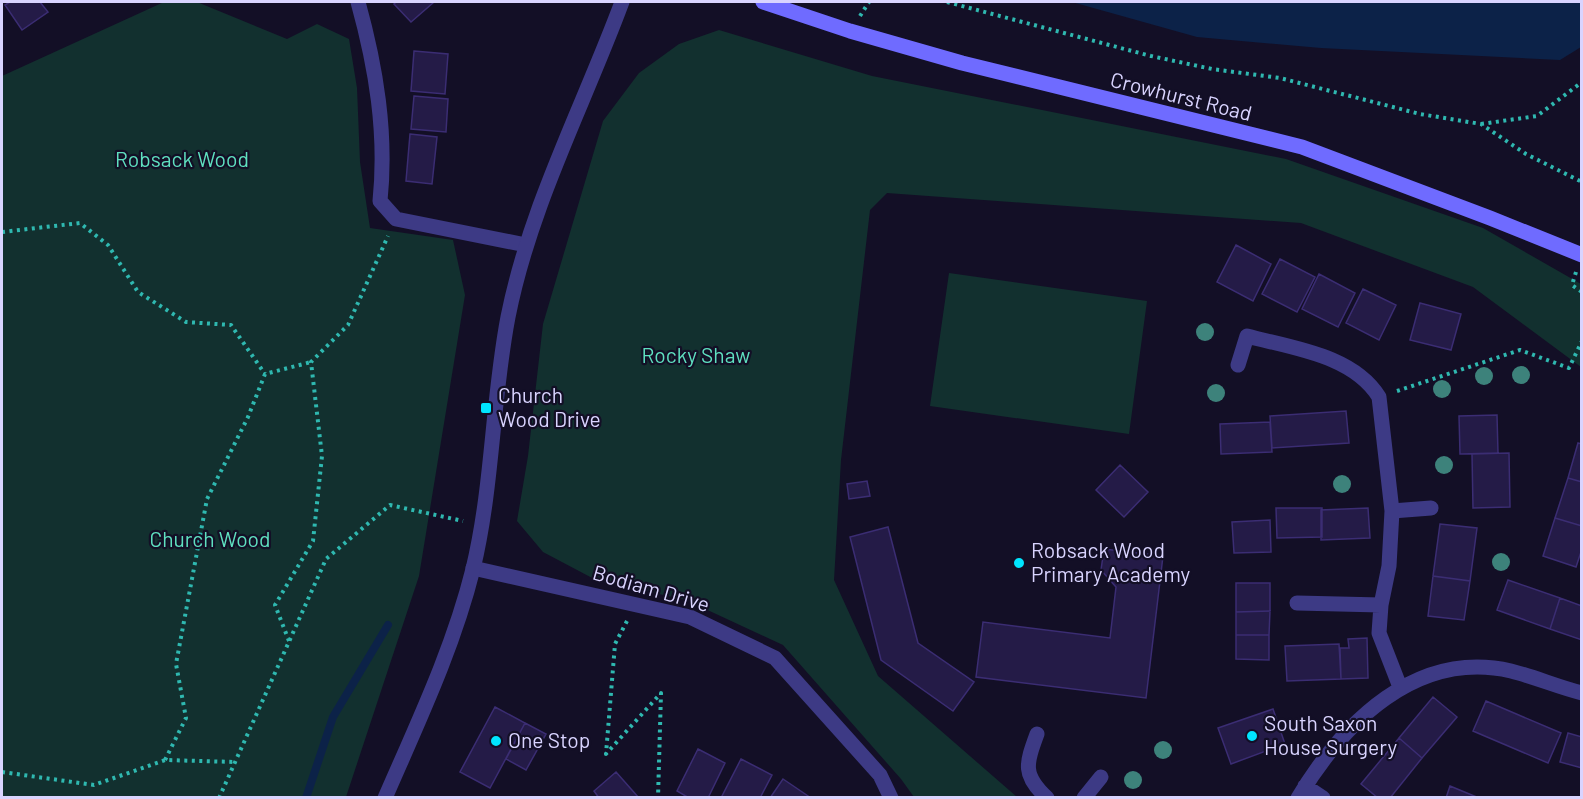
<svg xmlns="http://www.w3.org/2000/svg" width="1583" height="799" font-family="Barlow,sans-serif">
  <rect width="100%" height="100%" fill="#130f26"/>
  <path fill="#12302f" d="M 164,2 L 197,2 L 287,39 L 317,24 L 349,39 L 357,88 L 360,162 L 370,228 L 453,240 L 465,295 L 419,576 L 346,797 L 2,797 L 2,76 Z
    M 719,30 L 872,76 L 1286,159 L 1483,228 L 1581,284 L 1581,367 L 1473,287 L 1301,223 L 887,193 L 870,210 L 841,460 L 834,580 L 878,676 L 1017,797 L 914,797 L 901,779 L 783,645 L 686,600 L 596,580 L 543,552 L 517,521 L 528,456 L 543,324 L 603,121 L 639,73 L 679,44 Z
    M 949,273 L 1147,301 L 1129,434 L 930,406 Z"/>
  <path fill="#0c2248" d="M 1072,2 L 1581,2 L 1581,47 L 1560,60 L 1321,48 L 1197,37 Z"/>
  <g fill="none" stroke-linecap="round" stroke-linejoin="round">
    <path stroke="#0c2248" stroke-width="8" d="M 306,798 L 333,717 L 388,625"/>
  </g>
  <path fill="#241b47" stroke="#3b2d73" stroke-width="1.5" d="M 10,2 L 40,2 L 48,12 L 22,30 L 5,5 Z
    M 396,2 L 434,2 L 411,22 L 394,4 Z
    M 414,51 L 448,54 L 445,94 L 411,91 Z
    M 414,96 L 448,99 L 446,132 L 411,129 Z
    M 410,134 L 437,137 L 432,184 L 406,181 Z
    M 1236,245 L 1271,264 L 1253,301 L 1217,282 Z
    M 1280,259 L 1315,277 L 1297,312 L 1262,294 Z
    M 1319,274 L 1355,293 L 1338,327 L 1302,309 Z
    M 1363,289 L 1396,305 L 1379,340 L 1346,323 Z
    M 1420,303 L 1461,314 L 1451,350 L 1410,340 Z
    M 1346,411 L 1349,443 L 1272,448 L 1270,416 Z
    M 1497,415 L 1498,453 L 1460,454 L 1459,416 Z
    M 1270,422 L 1272,452 L 1221,454 L 1220,424 Z
    M 1578,443 L 1582,444 L 1582,482 L 1568,478 Z
    M 1509,453 L 1510,507 L 1473,508 L 1472,454 Z
    M 1120,465 L 1148,492 L 1124,517 L 1096,490 Z
    M 1568,478 L 1582,482 L 1582,526 L 1555,518 Z
    M 867,481 L 870,496 L 849,499 L 847,484 Z
    M 1276,508 L 1322,508 L 1322,537 L 1277,538 Z
    M 1368,508 L 1370,538 L 1321,540 L 1321,510 Z
    M 1555,518 L 1582,526 L 1582,549 L 1576,567 L 1543,556 Z
    M 1270,520 L 1271,552 L 1234,553 L 1232,522 Z
    M 1440,524 L 1477,528 L 1470,581 L 1433,576 Z
    M 888,527 L 918,643 L 974,682 L 953,711 L 881,660 L 850,537 Z
    M 1104,549 L 1163,556 L 1146,698 L 976,677 L 983,622 L 1110,638 L 1116,587 L 1101,570 Z
    M 1433,576 L 1470,581 L 1464,620 L 1428,616 Z
    M 1508,580 L 1560,598 L 1550,629 L 1497,610 Z
    M 1236,583 L 1270,583 L 1270,611 L 1236,612 Z
    M 1560,598 L 1582,606 L 1582,640 L 1550,629 Z
    M 1270,611 L 1269,635 L 1236,635 L 1236,612 Z
    M 1236,635 L 1269,635 L 1269,660 L 1236,659 Z
    M 1367,638 L 1368,678 L 1341,679 L 1340,648 L 1349,648 L 1348,639 Z
    M 1339,644 L 1341,679 L 1287,681 L 1285,646 Z
    M 1433,697 L 1457,717 L 1422,758 L 1399,738 Z
    M 1486,701 L 1561,733 L 1548,763 L 1473,731 Z
    M 495,707 L 525,723 L 490,788 L 460,772 Z
    M 1273,709 L 1285,744 L 1231,764 L 1218,728 Z
    M 525,723 L 546,734 L 526,770 L 506,759 Z
    M 1568,733 L 1582,737 L 1582,768 L 1560,762 Z
    M 1399,738 L 1422,758 L 1390,798 L 1378,798 L 1361,784 Z
    M 698,749 L 725,763 L 708,798 L 689,798 L 677,791 Z
    M 741,759 L 772,775 L 760,798 L 721,798 Z
    M 616,772 L 639,798 L 599,798 L 594,791 Z
    M 783,779 L 811,798 L 770,798 Z
    M 1450,786 L 1479,798 L 1446,798 Z"/>
  <g fill="none" stroke-linecap="round" stroke-linejoin="round">
    <path stroke="#2fb8b0" stroke-width="4" stroke-dasharray="3 4.5" stroke-linecap="butt" d="M 947,2 L 1151,56 L 1212,69 L 1280,78 L 1420,114 L 1481,124 L 1526,154 L 1582,182
      M 860,16 L 869,2
      M 1481,124 L 1537,116 L 1582,82
      M 2,232 L 80,223 L 108,245 L 138,292 L 186,322 L 231,325 L 265,374
      M 1576,272 L 1572,285 L 1582,292
      M 1397,391 L 1520,350 L 1569,368 L 1582,341
      M 627,621 L 615,644 L 606,754 L 661,693 L 658,798
      M 289,641 L 275,605 L 313,541 L 322,456 L 311,362 L 348,325 L 388,236
      M 165,760 L 186,718 L 176,664 L 207,499 L 248,417 L 265,374 L 311,362
      M 2,772 L 94,785 L 165,760 L 236,762
      M 219,798 L 326,559 L 390,505 L 463,521"/>
    <path stroke="#3d3a85" stroke-width="15" d="M 358,2 C 376,67 387,133 380,201 L 396,219 L 526,245
      M 1238,365 L 1247,336 C 1292,348 1353,355 1379,397 L 1392,511 L 1389,566 L 1381,605 L 1379,633 L 1400,687
      M 1392,511 L 1431,508
      M 473,568 L 690,617 L 775,658 L 880,775 L 891,798
      M 1297,603 L 1381,605
      M 1037,734 C 1026,764 1022,775 1047,798
      M 1305,786 L 1323,798
      M 1084,798 L 1101,777
      M 1298,798 C 1343,723 1416,649 1511,671 C 1535,677 1558,687 1582,693"/>
    <path stroke="#3d3a85" stroke-width="15" d="M 385,798 C 418,722 453,649 473,569 C 493,486 492,400 508,317 C 530,206 583,107 622,2"/>
    <path stroke="#6f6bff" stroke-width="15" d="M 763,2 L 850,31 L 962,63 L 1302,147 L 1490,218 L 1582,255"/>
  </g>
  <g fill="#3d827b">
    <circle cx="1205" cy="332" r="9"/>
    <circle cx="1521" cy="375" r="9"/>
    <circle cx="1484" cy="376" r="9"/>
    <circle cx="1442" cy="389" r="9"/>
    <circle cx="1216" cy="393" r="9"/>
    <circle cx="1444" cy="465" r="9"/>
    <circle cx="1342" cy="484" r="9"/>
    <circle cx="1501" cy="562" r="9"/>
    <circle cx="1163" cy="750" r="9"/>
    <circle cx="1133" cy="780" r="9"/>
  </g>
  <g fill="#00e5ff" stroke="#130f26" stroke-width="2">
    <rect x="480" y="402" width="12" height="12" rx="3"/>
    <circle cx="1019" cy="563" r="6"/>
    <circle cx="1252" cy="736" r="6"/>
    <circle cx="496" cy="741" r="6"/>
  </g>
  <g text-anchor="middle" stroke-width="4.5" stroke-linejoin="round" paint-order="stroke">
    <g font-size="21" fill="#d9d4ff" stroke="#130f26">
      <text transform="translate(1181 97) rotate(14)" y="7">Crowhurst Road</text>
      <text transform="translate(651 589) rotate(16)" y="7">Bodiam Drive</text>
    </g>
    <g font-size="21" fill="#5fe0c0" stroke="#130f26">
      <text x="182" y="167">Robsack Wood</text>
      <text x="696" y="363">Rocky Shaw</text>
      <text x="210" y="547">Church Wood</text>
    </g>
    <g font-size="21" fill="#d9d4ff" stroke="#130f26" text-anchor="start">
      <text x="498" y="403">Church<tspan x="498" dy="24">Wood Drive</tspan></text>
      <text x="1031" y="558">Robsack Wood<tspan x="1031" dy="24">Primary Academy</tspan></text>
      <text x="1264" y="731">South Saxon<tspan x="1264" dy="24">House Surgery</tspan></text>
      <text x="508" y="748">One Stop</text>
    </g>
  </g>
  <rect width="1583" height="799" fill="none" stroke="#d9d4ff" stroke-width="6"/>
</svg>
